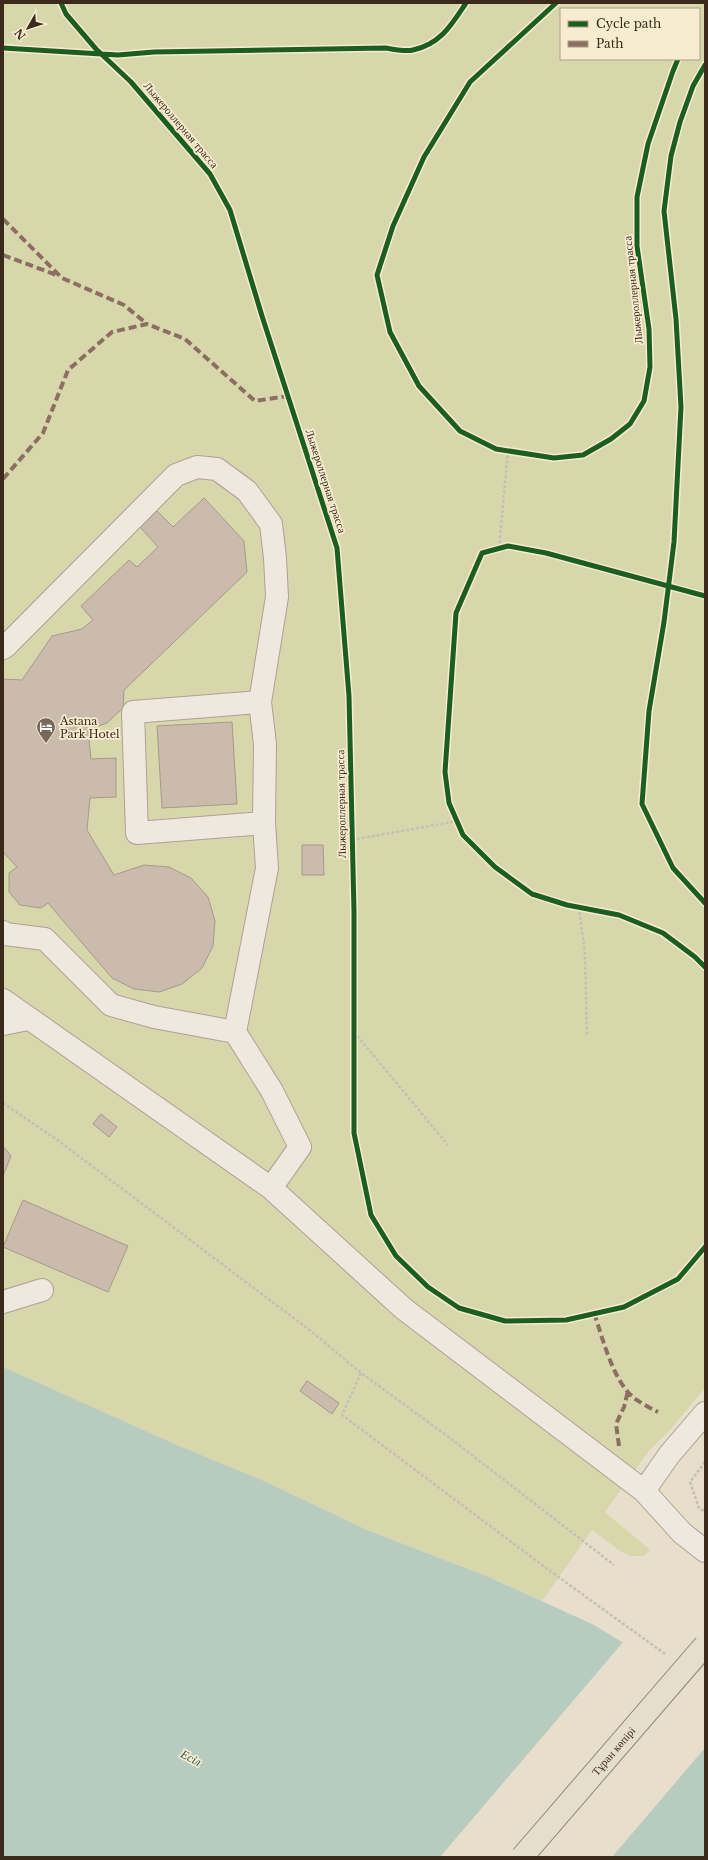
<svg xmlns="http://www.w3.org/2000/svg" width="708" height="1860" font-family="'Libre Baskerville',serif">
  <rect width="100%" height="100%" fill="#e7decb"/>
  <path fill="#d8d7ac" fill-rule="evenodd" d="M 3,3 L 705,3 L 705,1388 L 670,1430 L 648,1452 L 605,1512 L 650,1550 L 644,1556 L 631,1556 L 620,1551 L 592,1530 L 542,1601 L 491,1578 L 367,1530 L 264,1481 L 177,1445 L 3,1367 ZM 561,9 L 699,9 L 699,59 L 561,59 Z"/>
  <path fill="#b7cbbe" d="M 3,1367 L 177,1445 L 264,1481 L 367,1530 L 491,1578 L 594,1625 L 705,1693 L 705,1857 L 3,1857 Z"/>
  <path fill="#e7decb" d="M 624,1641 L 705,1691 L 705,1748 L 612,1857 L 440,1857 Z"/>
  <path fill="#cabbac" stroke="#a7998a" d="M 204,498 L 244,541 L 247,572 L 124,690 L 123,708 L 107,723 L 88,730 L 91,759 L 116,758 L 116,797 L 90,798 L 87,830 L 114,875 L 144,865 L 169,867 L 191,878 L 208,897 L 215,921 L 213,946 L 202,968 L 182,984 L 159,992 L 134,989 L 112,978 L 48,903 L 41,908 L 20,905 L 9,892 L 9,873 L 17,867 L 3,852 L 3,679 L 22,680 L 52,636 L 82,629 L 93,620 L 81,606 L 129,560 L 137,567 L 158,547 L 140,527 L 157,511 L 173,527 Z
    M 232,722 L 237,804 L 162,808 L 157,726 Z
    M 302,845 L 323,845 L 324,875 L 302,875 Z
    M 101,1114 L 117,1127 L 109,1137 L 93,1124 Z
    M 3,1146 L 11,1156 L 3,1176 Z
    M 23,1200 L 128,1246 L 108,1292 L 3,1247 Z
    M 307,1381 L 339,1403 L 332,1414 L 300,1391 Z"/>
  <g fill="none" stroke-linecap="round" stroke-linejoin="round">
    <g stroke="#aba295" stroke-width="24">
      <path id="minor" d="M 3,648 L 6,646 L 176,475 L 197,467 L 217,469 L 247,491 L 271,524 L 275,558 L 277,597 L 260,702 L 265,744 L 264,823 L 267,868 L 235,1032 L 272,1091 L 300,1147 L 271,1188
        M 260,702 L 133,712 L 137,833 L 264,823
        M 3,932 L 5,934 L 45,939 L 111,1005 L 154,1017 L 235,1032
        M 3,1000 L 271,1188 L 404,1309 L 644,1491 L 682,1533 L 705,1551
        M 3,1024 L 28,1019
        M 3,1302 L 42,1290
        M 644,1491 L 669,1455 L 705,1413"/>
    </g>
    <path stroke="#c6bfb5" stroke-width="2.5" stroke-dasharray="3 2" stroke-linecap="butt" d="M 499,548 L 508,451
      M 352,840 L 457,821
      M 579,907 L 585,954 L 587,1036
      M 354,1032 L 448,1145
      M 3,1103 L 56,1139 L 311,1331 L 361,1373 L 446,1435 L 614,1565
      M 361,1373 L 342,1415 L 546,1568 L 665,1654
      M 705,1462 L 690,1482 L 699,1508 L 705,1512"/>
    <use href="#minor" stroke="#eee8de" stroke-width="22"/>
    <g stroke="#91887b" stroke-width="24" stroke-linecap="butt">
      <g id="major-bridge">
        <path id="s1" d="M 522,1857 L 705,1645"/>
      </g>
    </g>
    <use href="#major-bridge" stroke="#e5dece" stroke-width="22"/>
    <path stroke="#8d6e63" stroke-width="4" stroke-dasharray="8 4" stroke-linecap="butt" d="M 3,219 L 62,278 L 124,305 L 147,324
      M 3,255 L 59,276
      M 3,479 L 43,433 L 68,370 L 112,332 L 147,324 L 185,339 L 255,401 L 288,396
      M 594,1313 C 603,1339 613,1381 634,1398 C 641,1403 650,1408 658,1412
      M 619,1446 L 616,1424 L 624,1407 L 628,1391"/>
    <g stroke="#f8ecd0" stroke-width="8">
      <path id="cycleway" d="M 61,3 L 66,14 L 96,49 L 131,82 L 210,174 L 230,210 L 262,316 L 337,548 L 349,696 L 354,911 L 354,1133 L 371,1215 L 396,1256 L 428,1287 L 459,1308 L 505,1321 L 566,1320 L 624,1307 L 678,1279 L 705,1247
        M 556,3 L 470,82 L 424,157 L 393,226 L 377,275 L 390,332 L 419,386 L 460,431 L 496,449 L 554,458 L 583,455 L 611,439 L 630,424 L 644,401 L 650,367 L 649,329 L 637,246 L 637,197 L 648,144 L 673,71 L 678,59
        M 3,48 L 118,55 L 154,52 L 385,48 C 393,49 405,52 413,50 C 441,44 452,24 466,3
        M 705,65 L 693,86 L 680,122 L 671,156 L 664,211 L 676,319 L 681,407 L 674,542 L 664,622 L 649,711 L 642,804 L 673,868 L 705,903
        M 705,596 L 546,553 L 508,546 L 482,553 L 456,613 L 445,772 L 449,803 L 463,835 L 495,867 L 532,894 L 567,905 L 619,915 L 663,933 L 695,957 L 705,967"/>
    </g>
    <use href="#cycleway" stroke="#1b5e20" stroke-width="5"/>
  </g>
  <defs>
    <g id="hotel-pin" transform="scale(1)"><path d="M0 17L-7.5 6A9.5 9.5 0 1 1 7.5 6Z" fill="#776959" stroke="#f8ecd0"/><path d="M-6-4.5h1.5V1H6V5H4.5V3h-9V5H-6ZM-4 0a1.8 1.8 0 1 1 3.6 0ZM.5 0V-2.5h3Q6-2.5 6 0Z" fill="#fff"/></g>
  </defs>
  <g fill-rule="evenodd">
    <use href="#hotel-pin" x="46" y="727"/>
  </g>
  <g text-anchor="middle" stroke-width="3.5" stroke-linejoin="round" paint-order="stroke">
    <g font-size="11" fill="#3b2a1c" stroke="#f8ecd0">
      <text transform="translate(181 125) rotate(50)" y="4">Лыжероллерная трасса</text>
      <text transform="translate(633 290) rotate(-96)" y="4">Лыжероллерная трасса</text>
      <text transform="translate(326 481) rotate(72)" y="4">Лыжероллерная трасса</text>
      <text transform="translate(341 804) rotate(-91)" y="4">Лыжероллерная трасса</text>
      <text dy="4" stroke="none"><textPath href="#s1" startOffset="140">Тұран көпірі</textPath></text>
    </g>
    <g font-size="11" fill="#3b2a1c" stroke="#f8ecd0" text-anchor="start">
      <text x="60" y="725">Astana<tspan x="60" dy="13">Park Hotel</tspan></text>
    </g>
    <g font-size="12" font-style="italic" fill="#2a5c57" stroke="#f8ecd0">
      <text transform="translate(191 1758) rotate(28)" y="4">Есіл</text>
    </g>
  </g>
  <rect width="708" height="1860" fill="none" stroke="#3b2a1c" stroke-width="8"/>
  <rect x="560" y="8" width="140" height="52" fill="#f8ecd0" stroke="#ac9e88"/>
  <rect x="568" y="21" width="20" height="6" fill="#1b5e20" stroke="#ac9e88"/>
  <text x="596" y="28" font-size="12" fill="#3b2a1c">Cycle path</text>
  <rect x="568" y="41" width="20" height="6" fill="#8d6e63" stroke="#ac9e88"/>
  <text x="596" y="48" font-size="12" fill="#3b2a1c">Path</text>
  <g transform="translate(28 28) rotate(231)" stroke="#f8ecd0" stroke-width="3" paint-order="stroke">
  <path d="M0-3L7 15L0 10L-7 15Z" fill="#3b2a1c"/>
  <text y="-6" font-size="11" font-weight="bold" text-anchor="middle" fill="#3b2a1c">N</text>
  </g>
</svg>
